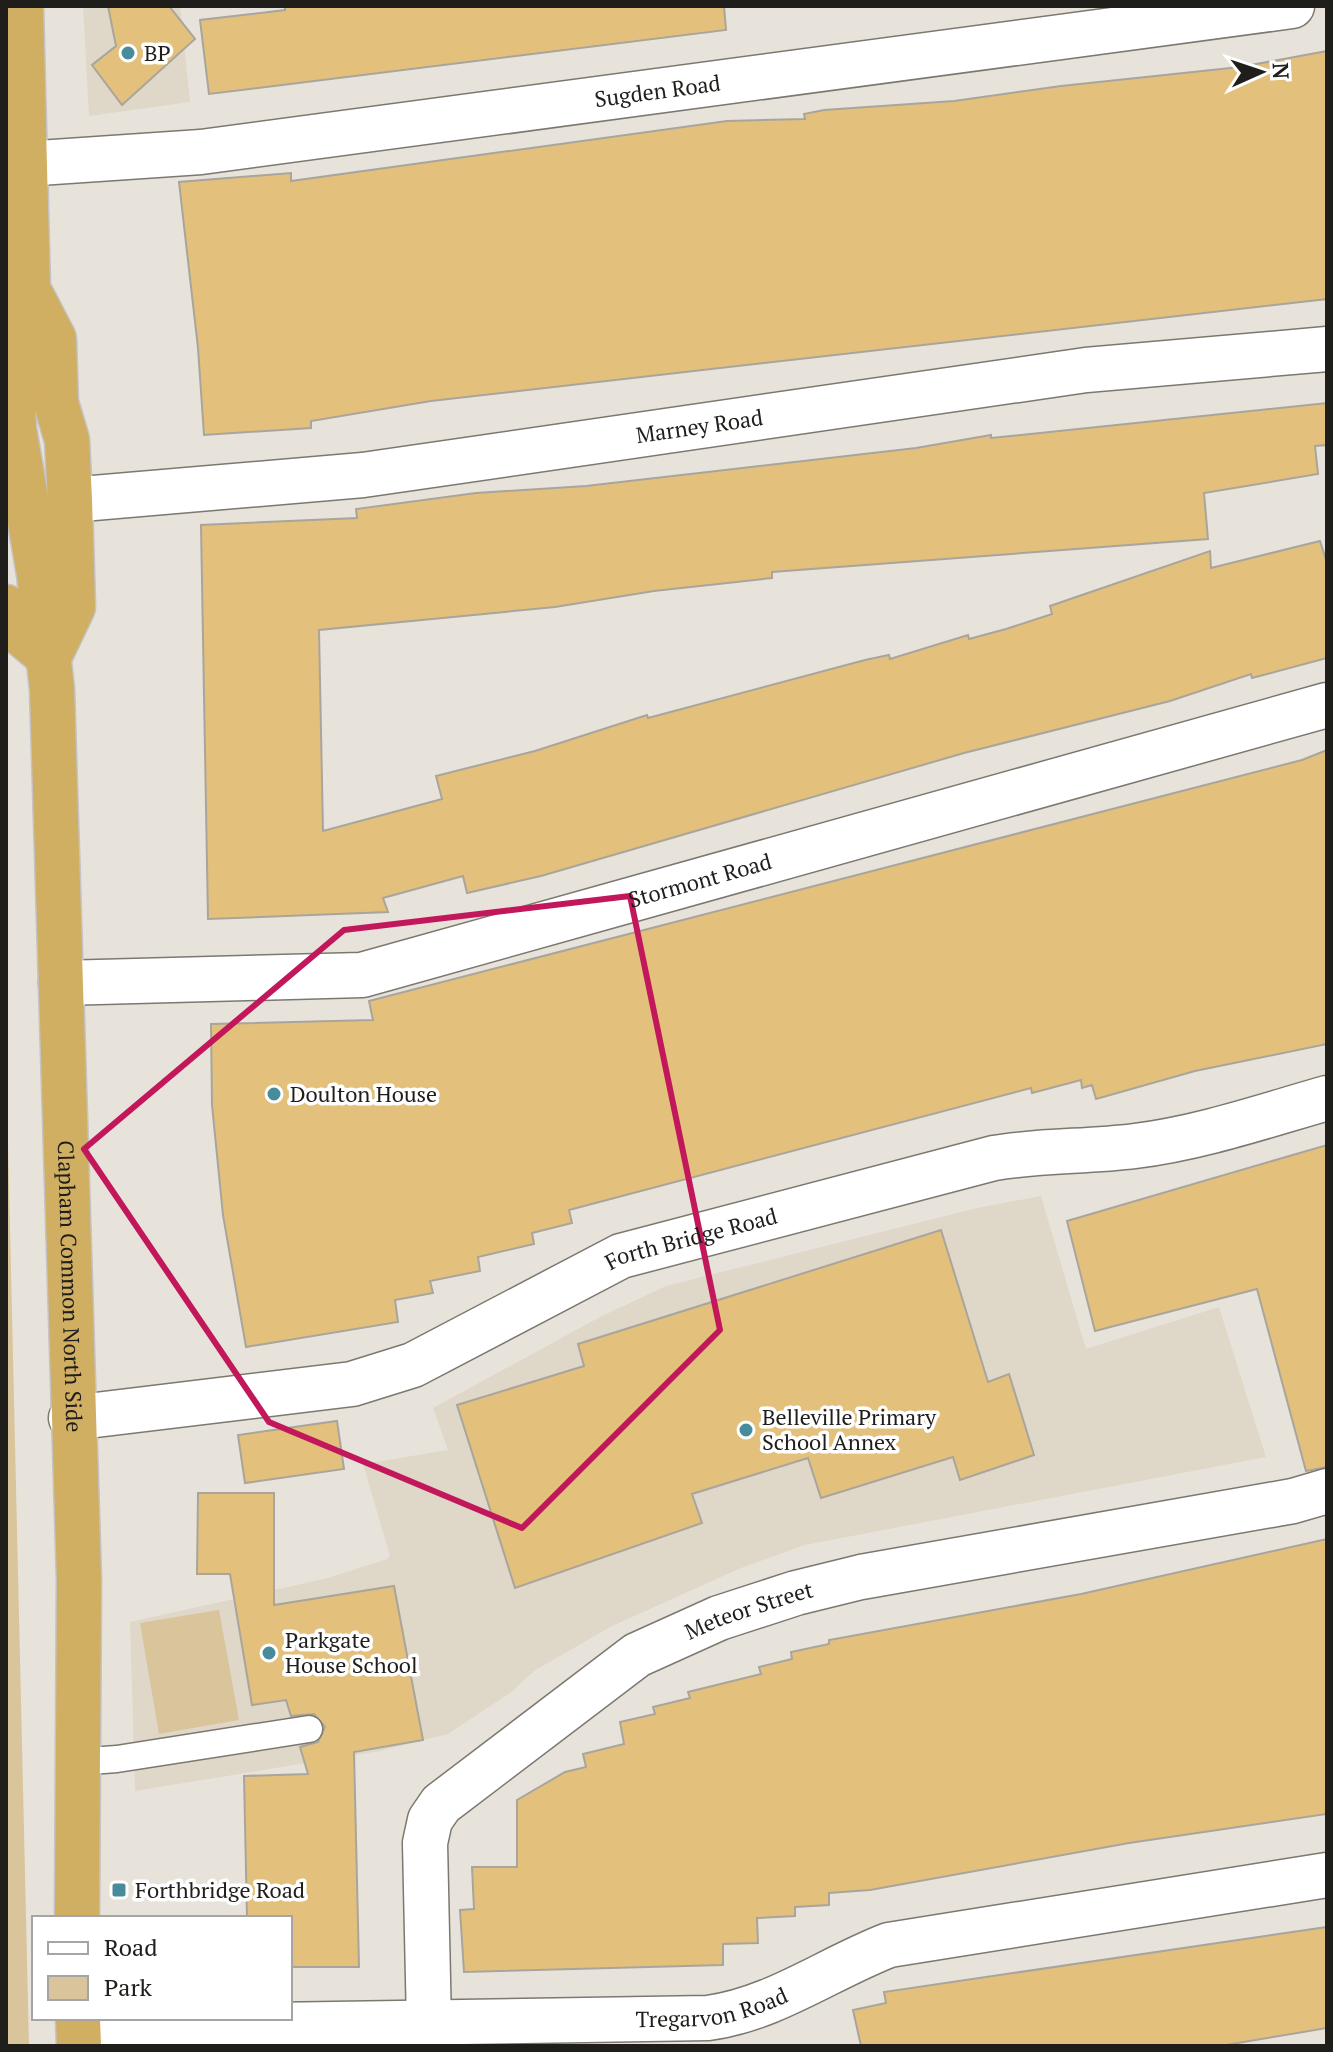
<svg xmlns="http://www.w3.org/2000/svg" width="1333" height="2052" font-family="'PT Serif',serif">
  <rect width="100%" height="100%" fill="#e8e3da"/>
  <path fill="#dfd7c7" d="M 83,6 L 180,6 L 190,102 L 89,116 Z
    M 1041,1196 L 1086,1349 L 1219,1307 L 1266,1457 L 805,1545 L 741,1568 L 612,1626 L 534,1671 L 510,1693 L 448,1734 L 380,1751 L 135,1791 L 130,1622 L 328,1578 L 387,1559 L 390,1556 L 363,1464 L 448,1450 L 433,1408 L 600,1317 L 666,1286 L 977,1208 Z"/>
  <path fill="#d9c49b" d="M 6,1056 L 29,2046 L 6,2046 Z
    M 219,1610 L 239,1720 L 159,1734 L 140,1623 Z"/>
  <path fill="#e3c17d" stroke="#a9a59c" stroke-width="2" d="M 108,6 L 169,6 L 195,39 L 122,105 L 92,65 L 116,46 Z
    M 285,6 L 724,6 L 726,30 L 209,94 L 200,20 L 285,10 Z
    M 1327,51 L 1327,299 L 431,401 L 311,421 L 311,428 L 204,435 L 198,348 L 179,182 L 291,173 L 291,181 L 727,121 L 805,119 L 804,114 L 824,110 L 954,101 L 1061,86 L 1240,67 Z
    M 1327,403 L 1327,445 L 1315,446 L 1318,474 L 1204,493 L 1208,539 L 772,572 L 772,578 L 654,591 L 555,607 L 319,630 L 323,831 L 442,799 L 436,776 L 535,751 L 647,715 L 648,718 L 865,660 L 889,655 L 890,659 L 968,635 L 969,639 L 1006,629 L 1052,614 L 1050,606 L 1210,551 L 1211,568 L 1320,541 L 1327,563 L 1327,658 L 1252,678 L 1251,674 L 1170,701 L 964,753 L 541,876 L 467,893 L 463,876 L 383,898 L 388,912 L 208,919 L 201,525 L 357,518 L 356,509 L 476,493 L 586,486 L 916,448 L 991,435 L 991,438 Z
    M 1327,750 L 1327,1044 L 1195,1071 L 1096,1099 L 1092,1085 L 1082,1088 L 1081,1080 L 1032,1093 L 1031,1088 L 569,1210 L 572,1223 L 532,1233 L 534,1244 L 478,1257 L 480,1271 L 430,1281 L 433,1293 L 395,1300 L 398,1322 L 246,1347 L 223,1215 L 212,1105 L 211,1024 L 373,1020 L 369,1001 L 1302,760 Z
    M 1327,1145 L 1327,1467 L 1306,1471 L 1257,1289 L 1095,1331 L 1067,1221 Z
    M 941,1230 L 988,1382 L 1009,1374 L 1034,1455 L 960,1480 L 953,1457 L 821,1498 L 808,1458 L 692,1494 L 702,1523 L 515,1588 L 457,1405 L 584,1366 L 578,1344 Z
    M 337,1421 L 344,1469 L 245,1483 L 238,1435 Z
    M 198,1493 L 274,1493 L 274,1605 L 394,1586 L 423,1740 L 354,1752 L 359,1967 L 290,1967 L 290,1918 L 247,1918 L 244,1776 L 308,1774 L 300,1747 L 318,1742 L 325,1727 L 314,1714 L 291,1716 L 286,1700 L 252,1705 L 230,1574 L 197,1574 Z
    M 1327,1539 L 1327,1814 L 1129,1843 L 870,1890 L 829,1893 L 829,1905 L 795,1907 L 795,1916 L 757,1918 L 758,1943 L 723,1944 L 723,1965 L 464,1972 L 460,1910 L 474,1909 L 472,1867 L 517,1867 L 517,1800 L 565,1772 L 586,1767 L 583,1754 L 624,1744 L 620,1722 L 655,1714 L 653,1707 L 690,1698 L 688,1692 L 761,1674 L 759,1667 L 792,1659 L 791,1652 L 829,1644 L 829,1640 L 1081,1594 Z
    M 1327,1927 L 1327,2028 L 1220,2046 L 861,2046 L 853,2010 L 886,2003 L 884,1992 Z"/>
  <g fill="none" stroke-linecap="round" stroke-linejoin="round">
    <g stroke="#7c7870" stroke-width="29">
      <path id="service" d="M 76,1762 L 117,1759 L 309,1729"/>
    </g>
    <g stroke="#7c7870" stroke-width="47">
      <g id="minor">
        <path id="s1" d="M 24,164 L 201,152 L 1292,6"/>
        <path id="s2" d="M 70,500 L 363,475 L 1086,370 L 1327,349"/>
        <path id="s3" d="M 61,983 L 362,975 L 1327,705"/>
        <path id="s4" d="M 71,1418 L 352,1384 L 413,1365 L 621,1256 L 994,1158 C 1041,1150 1088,1152 1135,1146 C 1200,1138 1264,1116 1327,1098"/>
        <path id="s5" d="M 429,2025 L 425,1843 L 430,1820 L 441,1804 L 637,1655 L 719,1618 L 796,1593 L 861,1577 L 1293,1501 L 1327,1491"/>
        <path id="s6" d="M 79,2028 L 708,2018 C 774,2009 827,1969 889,1945 L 1327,1875"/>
      </g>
    </g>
    <g stroke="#c5c4c4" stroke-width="47">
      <g id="trunk">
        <path d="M 21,6 L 28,289 L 54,339 L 56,403 L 67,440 L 70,500 L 73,607 L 52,651"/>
        <path id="s7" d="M 28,289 L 10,335 L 14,429 L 39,574 L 52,689 L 79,1580 L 77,1918"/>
        <path d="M 6,607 L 12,626 L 49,657"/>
        <path d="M 78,2018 L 79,2046"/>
      </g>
    </g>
    <use href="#service" stroke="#fff" stroke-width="26"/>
    <use href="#minor" stroke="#fff" stroke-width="44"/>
    <use href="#trunk" stroke="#d0ae62" stroke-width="44"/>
  </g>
  <path fill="none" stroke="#c2185b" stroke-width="6" stroke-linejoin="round" d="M 630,896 L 720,1330 L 522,1528 L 269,1422 L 84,1149 L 344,930 Z"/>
  <g fill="#488b9b" stroke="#fff" stroke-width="3">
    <circle cx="128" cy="53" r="8"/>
    <circle cx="274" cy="1094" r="8"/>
    <circle cx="746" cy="1430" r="8"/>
    <circle cx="269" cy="1653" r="8"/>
    <rect x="111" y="1882" width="16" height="16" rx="4"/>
  </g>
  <g text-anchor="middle" stroke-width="7" stroke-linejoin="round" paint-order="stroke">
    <g font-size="22" fill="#201e1b" stroke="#fff" text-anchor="start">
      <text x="144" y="61">BP</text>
      <text x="290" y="1102">Doulton House</text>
      <text x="762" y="1425">Belleville Primary<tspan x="762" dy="25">School Annex</tspan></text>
      <text x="285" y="1648">Parkgate<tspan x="285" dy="25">House School</tspan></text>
      <text x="135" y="1898">Forthbridge Road</text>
    </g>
    <g font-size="22" fill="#201e1b" stroke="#fff">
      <text dy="8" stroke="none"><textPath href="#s1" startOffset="638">Sugden Road</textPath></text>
      <text dy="8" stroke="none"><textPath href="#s2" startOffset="634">Marney Road</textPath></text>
      <text dy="8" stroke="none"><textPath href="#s3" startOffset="652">Stormont Road</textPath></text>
      <text dy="8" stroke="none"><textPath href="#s4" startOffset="654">Forth Bridge Road</textPath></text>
      <text dy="8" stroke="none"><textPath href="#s7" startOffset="1004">Clapham Common North Side</textPath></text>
      <text dy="8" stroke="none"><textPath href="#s5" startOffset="592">Meteor Street</textPath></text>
      <text dy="8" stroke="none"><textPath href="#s6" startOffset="634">Tregarvon Road</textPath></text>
    </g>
  </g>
  <rect width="1333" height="2052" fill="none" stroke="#201e1b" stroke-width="16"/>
  <rect x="32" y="1916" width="260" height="104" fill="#ffffff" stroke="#a6a5a4" stroke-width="2"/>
  <rect x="48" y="1942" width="40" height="12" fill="#ffffff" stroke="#a6a5a4" stroke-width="2"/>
  <text x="104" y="1956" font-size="24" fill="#201e1b">Road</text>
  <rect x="48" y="1976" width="40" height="24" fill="#d9c49b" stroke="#a6a5a4" stroke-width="2"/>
  <text x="104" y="1996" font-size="24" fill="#201e1b">Park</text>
  <g transform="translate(1261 72) rotate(87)" stroke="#ffffff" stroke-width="6" paint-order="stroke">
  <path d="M0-6L14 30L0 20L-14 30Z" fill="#201e1b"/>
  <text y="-12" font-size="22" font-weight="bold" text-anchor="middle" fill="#201e1b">N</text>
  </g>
</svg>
